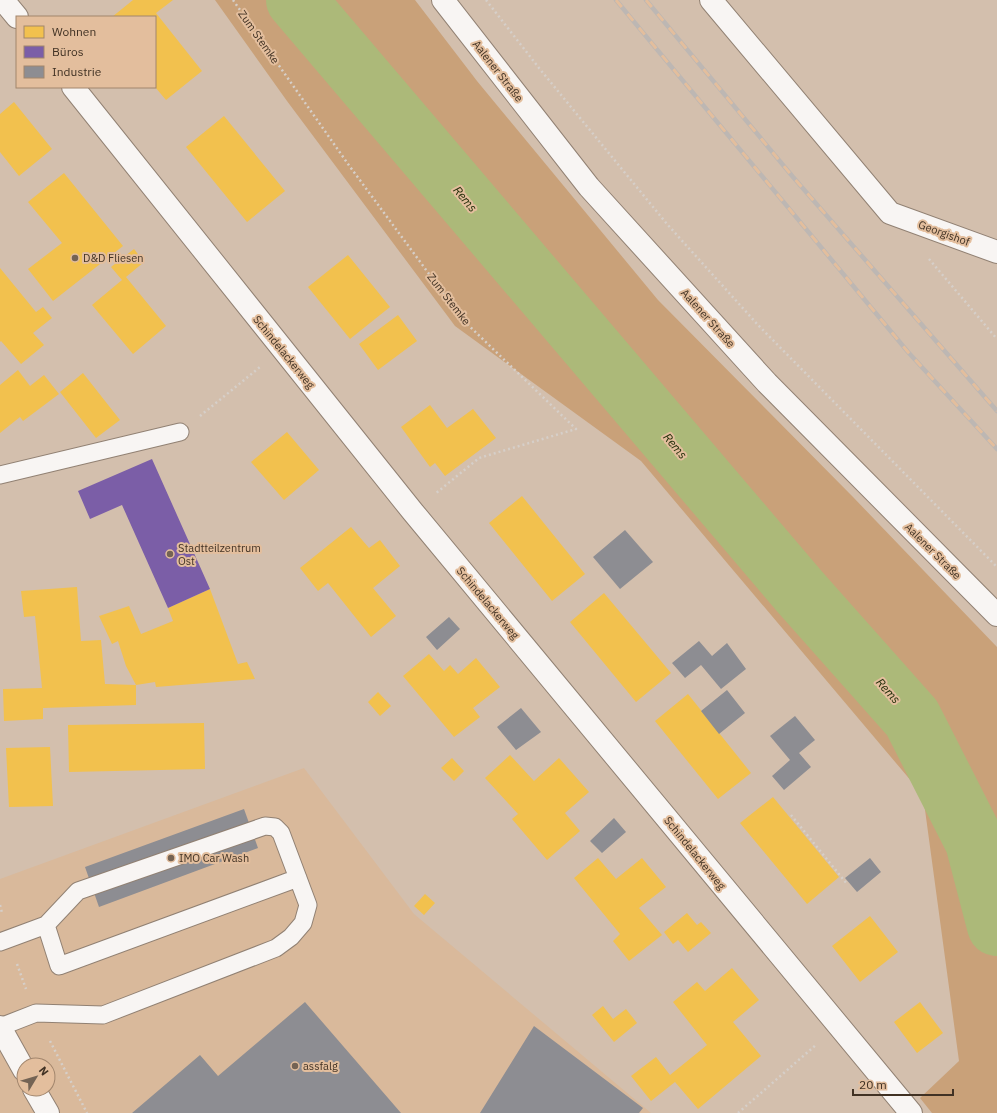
<svg xmlns="http://www.w3.org/2000/svg" width="997" height="1113" font-family="'IBM Plex Sans',sans-serif">
  <rect width="100%" height="100%" fill="#d3bfad"/>
  <path fill="#d9b99b" fill-rule="evenodd" d="M 304,768 L 414,914 L 651,1113 L 0,1113 L 0,879 ZM 24,1065 L 48,1065 L 48,1089 L 24,1089 Z"/>
  <path fill="#c9a179" d="M 215,0 L 415,0 L 477,81 L 658,300 L 853,497 L 997,647 L 997,1113 L 932,1113 L 920,1098 L 959,1061 L 923,795 L 641,461 L 455,326 L 287,101 Z"/>
  <path fill="#f2c14e" d="M 133,0 L 173,0 L 156,13 L 202,71 L 166,100 L 155,87 L 155,17 L 112,17 Z
    M 14,102 L 52,149 L 19,176 L 0,152 L 0,114 Z
    M 224,116 L 285,191 L 247,222 L 186,147 Z
    M 64,173 L 123,246 L 53,301 L 28,269 L 62,243 L 28,202 Z
    M 134,249 L 144,262 L 126,277 L 166,326 L 133,354 L 92,305 L 122,280 L 111,267 Z
    M 348,255 L 390,307 L 350,339 L 308,287 Z
    M 0,268 L 36,312 L 43,307 L 52,318 L 33,333 L 44,345 L 21,364 L 1,341 L 0,342 Z
    M 398,315 L 417,341 L 378,370 L 359,344 Z
    M 18,370 L 30,386 L 44,375 L 59,394 L 23,421 L 20,417 L 0,433 L 0,385 Z
    M 83,373 L 120,420 L 96,438 L 60,392 Z
    M 430,405 L 447,428 L 473,409 L 496,438 L 445,476 L 435,463 L 430,467 L 401,427 Z
    M 287,432 L 319,470 L 284,500 L 251,462 Z
    M 522,496 L 585,574 L 552,601 L 489,523 Z
    M 351,527 L 369,548 L 380,540 L 400,566 L 373,588 L 396,616 L 371,637 L 328,583 L 318,591 L 300,568 Z
    M 77,587 L 81,641 L 101,640 L 105,684 L 136,685 L 136,705 L 43,708 L 43,719 L 4,721 L 3,689 L 42,688 L 35,616 L 24,617 L 21,591 Z
    M 210,589 L 238,664 L 247,662 L 255,679 L 156,687 L 155,682 L 136,685 L 126,666 L 118,641 L 112,644 L 99,616 L 129,606 L 141,634 L 173,621 L 168,608 Z
    M 604,593 L 671,673 L 636,702 L 570,622 Z
    M 429,654 L 444,671 L 450,665 L 458,674 L 476,658 L 500,687 L 473,708 L 480,717 L 454,737 L 403,676 Z
    M 378,692 L 391,706 L 380,716 L 368,702 Z
    M 688,694 L 751,773 L 718,799 L 655,721 Z
    M 204,723 L 205,769 L 69,772 L 68,725 Z
    M 50,747 L 53,806 L 9,807 L 6,748 Z
    M 510,755 L 534,781 L 559,758 L 589,792 L 565,813 L 580,831 L 547,860 L 512,819 L 518,814 L 485,778 Z
    M 452,758 L 464,771 L 454,781 L 441,768 Z
    M 773,797 L 839,877 L 807,904 L 740,823 Z
    M 598,858 L 616,879 L 642,858 L 666,887 L 639,908 L 662,935 L 629,961 L 613,941 L 620,934 L 574,878 Z
    M 425,894 L 435,903 L 424,915 L 414,906 Z
    M 687,913 L 697,925 L 701,922 L 711,933 L 688,952 L 678,940 L 673,944 L 664,932 Z
    M 870,916 L 898,952 L 860,982 L 832,946 Z
    M 732,968 L 759,1000 L 733,1022 L 761,1056 L 698,1109 L 675,1082 L 651,1101 L 631,1076 L 656,1057 L 670,1075 L 707,1045 L 673,1002 L 697,982 L 705,991 Z
    M 920,1002 L 943,1033 L 917,1053 L 894,1022 Z
    M 603,1006 L 613,1019 L 626,1009 L 637,1023 L 614,1042 L 592,1015 Z"/>
  <path fill="#7b5ea7" d="M 152,459 L 210,589 L 168,608 L 122,505 L 90,519 L 78,491 Z"/>
  <path fill="#8d8d92" d="M 625,530 L 653,562 L 620,589 L 593,557 Z
    M 449,617 L 460,629 L 437,650 L 426,637 Z
    M 699,641 L 712,656 L 727,643 L 746,669 L 721,689 L 701,665 L 685,678 L 672,663 Z
    M 727,690 L 745,713 L 719,734 L 701,711 Z
    M 521,708 L 541,732 L 516,750 L 497,727 Z
    M 795,716 L 815,740 L 799,753 L 811,767 L 784,790 L 772,776 L 790,760 L 770,736 Z
    M 244,809 L 258,848 L 99,907 L 85,867 Z
    M 614,818 L 626,832 L 602,853 L 590,841 Z
    M 870,858 L 881,872 L 857,892 L 845,878 Z
    M 305,1002 L 401,1113 L 132,1113 L 200,1055 L 218,1076 Z
    M 534,1026 L 643,1108 L 639,1113 L 480,1113 Z"/>
  <g fill="none" stroke-linecap="round" stroke-linejoin="round">
    <path stroke="#acb979" stroke-width="60" d="M 296,0 L 800,592 L 912,718 L 975,842 L 997,926"/>
    <g stroke="#918173" stroke-width="19">
      <path id="lane" d="M 0,475 L 180,432
        M 46,925 L 59,966 L 298,878
        M 0,942 L 46,925 L 78,891 L 265,826 L 275,827 L 281,833 L 308,905 L 303,923 L 291,937 L 276,948 L 103,1015 L 36,1013 L 0,1027"/>
    </g>
    <g stroke="#918173" stroke-width="24">
      <path id="street" d="M 3,0 L 17,17
        M 711,0 L 890,213 L 997,252
        M 73,87 L 413,512 L 911,1113"/>
    </g>
    <g stroke="#918173" stroke-width="24">
      <path id="secondary" d="M 0,1027 L 24,1070
        M 34,1089 L 48,1113"/>
    </g>
    <g stroke="#918173" stroke-width="24">
      <path id="primary" d="M 443,0 L 589,187 L 767,383 L 997,615"/>
    </g>
    <path stroke="#d6cfc9" stroke-width="2.5" stroke-dasharray="2 3" stroke-linecap="butt" d="M 233,0 L 348,164 L 463,320 L 576,429 L 479,458 L 435,494
      M 486,0 L 539,68 L 667,224 L 758,325 L 997,567
      M 929,259 L 997,339
      M 200,416 L 260,367
      M 791,815 L 847,884
      M 0,905 L 2,913
      M 17,964 L 26,989
      M 50,1041 L 87,1113
      M 738,1113 L 817,1044"/>
    <use href="#lane" stroke="#f8f5f3" stroke-width="17"/>
    <use href="#street" stroke="#f8f5f3" stroke-width="22"/>
    <use href="#secondary" stroke="#f8f5f3" stroke-width="22"/>
    <use href="#primary" stroke="#f8f5f3" stroke-width="22"/>
    <g stroke="#bdb7b3" stroke-width="4.5">
      <path id="rail" d="M 616,0 L 908,352 L 997,449
        M 646,0 L 793,177 L 997,411"/>
    </g>
    <use href="#rail" stroke="#e3be9d" stroke-width="3" stroke-dasharray="9" stroke-linecap="butt"/>
  </g>
  <g fill="#746354" stroke="#e3be9d" stroke-width="1.5">
    <circle cx="75" cy="258" r="4"/>
    <circle cx="170" cy="554" r="4"/>
    <circle cx="171" cy="858" r="4"/>
    <circle cx="295" cy="1066" r="4"/>
  </g>
  <g text-anchor="middle" stroke-width="4" stroke-linejoin="round" paint-order="stroke">
    <g font-size="11" fill="#413224" stroke="#e3be9d">
      <text transform="translate(259 37) rotate(55)" y="4">Zum Stemke</text>
      <text transform="translate(498 71) rotate(52)" y="4">Aalener Straße</text>
      <text transform="translate(944 233) rotate(20)" y="4">Georgishof</text>
      <text transform="translate(449 299) rotate(52)" y="4">Zum Stemke</text>
      <text transform="translate(708 318) rotate(48)" y="4">Aalener Straße</text>
      <text transform="translate(284 352) rotate(51)" y="4">Schindelackerweg</text>
      <text transform="translate(933 551) rotate(45)" y="4">Aalener Straße</text>
      <text transform="translate(488 603) rotate(50)" y="4">Schindelackerweg</text>
      <text transform="translate(695 853) rotate(51)" y="4">Schindelackerweg</text>
    </g>
    <g font-size="11" fill="#413224" stroke="#e3be9d" text-anchor="start">
      <text x="83" y="262">D&amp;D Fliesen</text>
      <text x="178" y="552">Stadtteilzentrum<tspan x="178" dy="13">Ost</tspan></text>
      <text x="179" y="862">IMO Car Wash</text>
      <text x="303" y="1070">assfalg</text>
    </g>
    <g font-size="12" font-style="italic" fill="#242f0b" stroke="#e3be9d">
      <text transform="translate(465 199) rotate(50)" y="4">Rems</text>
      <text transform="translate(675 446) rotate(50)" y="4">Rems</text>
      <text transform="translate(888 691) rotate(48)" y="4">Rems</text>
    </g>
  </g>
  <rect x="16" y="16" width="140" height="72" fill="#e3be9d" stroke="#a2866d"/>
  <rect x="24" y="26" width="20" height="12" fill="#f2c14e" stroke="#a2866d"/>
  <text x="52" y="36" font-size="12" fill="#413224">Wohnen</text>
  <rect x="24" y="46" width="20" height="12" fill="#7b5ea7" stroke="#a2866d"/>
  <text x="52" y="56" font-size="12" fill="#413224">Büros</text>
  <rect x="24" y="66" width="20" height="12" fill="#8d8d92" stroke="#a2866d"/>
  <text x="52" y="76" font-size="12" fill="#413224">Industrie</text>
  <g transform="translate(36 1077) rotate(52)"><circle r="19" fill="#e3be9d" stroke="#a2866d"/>
  <path d="M0-3L7 15L0 10L-7 15Z" fill="#746354"/>
  <text y="-6" font-size="11" font-weight="bold" text-anchor="middle" fill="#413224">N</text>
  </g>
  <path d="M853 1089v6h100v-6" fill="none" stroke="#413224" stroke-width="2"/>
  <text x="859" y="1089" font-size="12" fill="#413224" stroke="#e3be9d" stroke-width="3" paint-order="stroke">20 m</text>
</svg>
